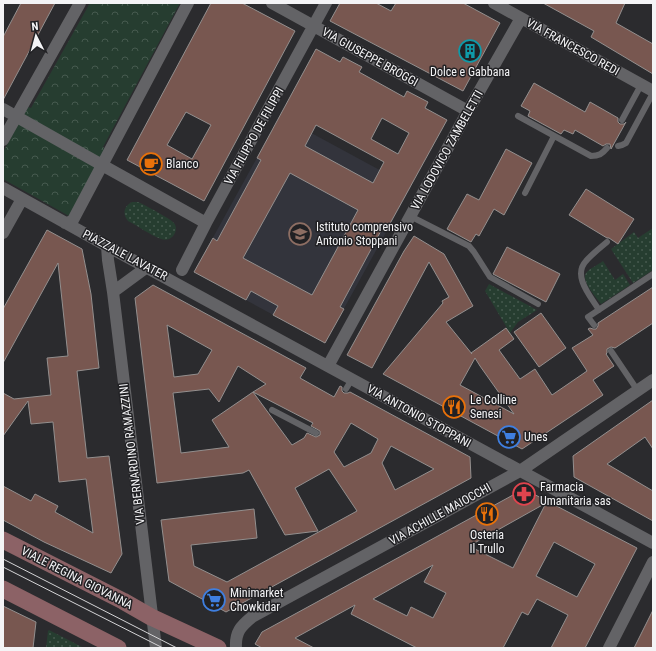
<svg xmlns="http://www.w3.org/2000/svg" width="656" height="651" font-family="'Roboto Condensed',sans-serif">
  <defs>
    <pattern id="grass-dots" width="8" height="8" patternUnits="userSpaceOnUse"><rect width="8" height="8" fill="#263d30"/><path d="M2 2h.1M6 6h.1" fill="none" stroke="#465a4f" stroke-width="1.8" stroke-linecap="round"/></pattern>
    <pattern id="forest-crowns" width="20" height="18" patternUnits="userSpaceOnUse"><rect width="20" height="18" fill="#263d30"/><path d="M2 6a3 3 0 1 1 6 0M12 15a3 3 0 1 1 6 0" fill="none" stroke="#465a4f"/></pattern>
  </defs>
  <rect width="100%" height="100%" fill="#2b2b2e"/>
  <path fill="#33343c" d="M 280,116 L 411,187 L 325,343 L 194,272 Z"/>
  <path fill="url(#grass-dots)" d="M 132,202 C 135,202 136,202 138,202 C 143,204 171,219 174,223 C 180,231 171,243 161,239 C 150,235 138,226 128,221 C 122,214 124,206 132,202 Z
    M 653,228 L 653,270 L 633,283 L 611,249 L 634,232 L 638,238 Z
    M 603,261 L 615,280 L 623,274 L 630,285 L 601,304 C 596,297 581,281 586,273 C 590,268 598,265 603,261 Z
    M 489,284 L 537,310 L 518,322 L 510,333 L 485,291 Z
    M 49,630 L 84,648 L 46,648 L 48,631 Z"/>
  <path fill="url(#forest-crowns)" d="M 90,3 L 180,3 L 103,147 L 105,149 L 69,216 L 3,179 L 3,152 L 28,107 L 31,108 Z"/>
  <path fill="#785750" stroke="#938f8e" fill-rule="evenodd" d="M 21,3 L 55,3 L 3,100 L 3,37 Z
    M 211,3 L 242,3 L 295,31 L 204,201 L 127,160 ZM 186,112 L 211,125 L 192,159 L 167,145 Z
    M 340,3 L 376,3 L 391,11 L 396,3 L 463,3 L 500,23 L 463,91 L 330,21 Z
    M 543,3 L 625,3 L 616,23 L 653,44 L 653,74 L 591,37 L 594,31 Z
    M 316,49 L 340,62 L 343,57 L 362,67 L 359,72 L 404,97 L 407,91 L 428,102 L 425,108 L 447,120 L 387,229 L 383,227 L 340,307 L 344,309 L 325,343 L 273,315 L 278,306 L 251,291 L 246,300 L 194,272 L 213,238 L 217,241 L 261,160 L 257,158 ZM 382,118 L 409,133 L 398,154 L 371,139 ZM 316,125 L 384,162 L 373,183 L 305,146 ZM 290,173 L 358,210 L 312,295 L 243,258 Z
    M 534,83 L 585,112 L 590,102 L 618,118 L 618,122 L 620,124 L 624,124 L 626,122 L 611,149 L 610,144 L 606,144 L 603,146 L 575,130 L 573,134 L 564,130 L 561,134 L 528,116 L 530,111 L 521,106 Z
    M 506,149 L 532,163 L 504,215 L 494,209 L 479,236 L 476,234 L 471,242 L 447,229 L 467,194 L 479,200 Z
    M 586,189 L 634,219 L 618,244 L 609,238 L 607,238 L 569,215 Z
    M 47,230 L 82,249 L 91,294 L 99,368 L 77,371 L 87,458 L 109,456 L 122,554 L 111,573 L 44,542 L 3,520 L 3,486 L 31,501 L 35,494 L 58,506 L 55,512 L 93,533 L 86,479 L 59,482 L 53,422 L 31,424 L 28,401 L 3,436 L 3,393 L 14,399 L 51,395 L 47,358 L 68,356 L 58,263 L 3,363 L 3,309 Z
    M 414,236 L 444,254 L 473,306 L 446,322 L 472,354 L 471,353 L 506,328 L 514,339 L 499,350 L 520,379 L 535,369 L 552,395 L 587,371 L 572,348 L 593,335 L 588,329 L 590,328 L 593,329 L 596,329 L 598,326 L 598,323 L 653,287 L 653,323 L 615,348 L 611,347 L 607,349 L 607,353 L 606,354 L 614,366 L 593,380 L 603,395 L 522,449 L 383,374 L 443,303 L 442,301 L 449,297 L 429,262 L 372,368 L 347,355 L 404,251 ZM 475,358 L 480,366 L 514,414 L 460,385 Z
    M 507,247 L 560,274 L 546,302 L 493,274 Z
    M 153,285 L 306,368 L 300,378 L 334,397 L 340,386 L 342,387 L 342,391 L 344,393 L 348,393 L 350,392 L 470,457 L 471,478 L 226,612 L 169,581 L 161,520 L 254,509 L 257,538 L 191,545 L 194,566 L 227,582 L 357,511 L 329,469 L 295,488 L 318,531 L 285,535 L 249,470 L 243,473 L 157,483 L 135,298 ZM 167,325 L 212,350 L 198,374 L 174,377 ZM 238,366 L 266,384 L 253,392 L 313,423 L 311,426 L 320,431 L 320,435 L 316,437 L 307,433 L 304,438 L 292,445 L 253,392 L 212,420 L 229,447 L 181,453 L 173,393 L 209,389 L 219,402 ZM 351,423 L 378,439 L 371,453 L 344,467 L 334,452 ZM 391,446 L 434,469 L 395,490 L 382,463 Z
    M 541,313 L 566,348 L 539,367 L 514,332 Z
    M 653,400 L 653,449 L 645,437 L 607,464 L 653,491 L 653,521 L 574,477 L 573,456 Z
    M 524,489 L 637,548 L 585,648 L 551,648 L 568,615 L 537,599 L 528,615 L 522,612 L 503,648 L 417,648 L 351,614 L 355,605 L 295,638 L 314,648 L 262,648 L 255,644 L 262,632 ZM 546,503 L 513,568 L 469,546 L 496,531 ZM 554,542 L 595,564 L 577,597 L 536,576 ZM 433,565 L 424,582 L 446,593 L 433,618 L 411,607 L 407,616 L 373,599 Z
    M 3,606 L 36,622 L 33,648 L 3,648 Z
    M 653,610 L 653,648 L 634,648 Z"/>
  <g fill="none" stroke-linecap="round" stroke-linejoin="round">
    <path stroke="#636366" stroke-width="6" d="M 518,116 L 591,156 C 599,156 602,154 607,148
      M 622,120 L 641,85
      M 618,146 L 622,145 L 626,143 L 653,93
      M 525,193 L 554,136
      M 410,216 L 469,246 L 474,252 L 490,277 L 538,304
      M 599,310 C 591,297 572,276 586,261 C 592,254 600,248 607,242
      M 594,325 L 588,317 L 653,274
      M 611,351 L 638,391
      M 346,389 L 352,379
      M 272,410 L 316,433"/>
    <path stroke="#636366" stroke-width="12" d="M 272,3 L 468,111
      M 494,3 L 653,91
      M 3,109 L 102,165 L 206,223
      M 3,140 L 80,3
      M 3,188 L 107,246 L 653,543
      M 65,223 L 70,222 L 73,220 L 188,3
      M 3,233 L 22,199
      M 107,246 L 108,260 L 113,292 L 156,648
      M 182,270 L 206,223 L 326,3
      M 113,292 L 147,267
      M 328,366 L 468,111 L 521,18
      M 236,648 C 235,632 241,626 252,617 L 520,471 L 653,380
      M 609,648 L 653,562"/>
    <path stroke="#8c6266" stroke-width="17" d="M 3,540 L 123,601 L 151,617 L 218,648
      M 3,589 L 118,648"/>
    <path stroke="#d4d4d6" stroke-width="1" d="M 3,559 L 177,648
      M 3,567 L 163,648"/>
  </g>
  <defs>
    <g id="building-ring" transform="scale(1.15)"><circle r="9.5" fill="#212124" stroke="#0f9aa8" stroke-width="1.5"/><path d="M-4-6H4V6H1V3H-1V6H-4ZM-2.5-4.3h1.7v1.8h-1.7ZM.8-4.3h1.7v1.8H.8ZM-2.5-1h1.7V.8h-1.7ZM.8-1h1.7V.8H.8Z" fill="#0f9aa8"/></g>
    <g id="cafe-ring" transform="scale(1.15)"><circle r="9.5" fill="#212124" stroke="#e8710a" stroke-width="1.5"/><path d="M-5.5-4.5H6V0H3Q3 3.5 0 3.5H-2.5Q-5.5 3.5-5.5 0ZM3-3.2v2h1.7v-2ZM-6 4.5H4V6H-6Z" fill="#e8710a"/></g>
    <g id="school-ring" transform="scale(1.15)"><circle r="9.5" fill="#212124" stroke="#8d6e63" stroke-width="1.5"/><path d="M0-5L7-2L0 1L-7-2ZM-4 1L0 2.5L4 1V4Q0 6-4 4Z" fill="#8d6e63"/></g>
    <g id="restaurant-ring" transform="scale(1.15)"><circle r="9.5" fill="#212124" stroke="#e8710a" stroke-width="1.5"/><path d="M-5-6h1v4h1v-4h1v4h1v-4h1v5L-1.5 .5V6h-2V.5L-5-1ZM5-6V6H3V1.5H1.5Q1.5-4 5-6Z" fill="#e8710a"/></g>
    <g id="supermarket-ring" transform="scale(1.15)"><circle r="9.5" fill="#212124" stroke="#3f7fe0" stroke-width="1.5"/><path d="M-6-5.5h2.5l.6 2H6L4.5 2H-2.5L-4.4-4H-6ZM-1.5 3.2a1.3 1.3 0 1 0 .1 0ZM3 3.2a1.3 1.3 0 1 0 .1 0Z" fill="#3f7fe0"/></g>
    <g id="pharmacy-ring" transform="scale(1.15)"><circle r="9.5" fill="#212124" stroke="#e0444e" stroke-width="1.5"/><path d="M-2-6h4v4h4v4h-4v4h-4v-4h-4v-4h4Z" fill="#e0444e"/></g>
  </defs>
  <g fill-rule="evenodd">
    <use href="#building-ring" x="470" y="51"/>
    <use href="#cafe-ring" x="151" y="164"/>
    <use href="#school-ring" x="300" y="234"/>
    <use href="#restaurant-ring" x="454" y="407"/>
    <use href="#supermarket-ring" x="509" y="437"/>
    <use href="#pharmacy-ring" x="524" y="494"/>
    <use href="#restaurant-ring" x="487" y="514"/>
    <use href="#supermarket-ring" x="214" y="600"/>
  </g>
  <g text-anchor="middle" stroke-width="3" stroke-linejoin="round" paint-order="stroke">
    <g font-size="12" fill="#f4f4f6" stroke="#212124">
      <text transform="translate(573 47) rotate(29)" y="4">VIA FRANCESCO REDI</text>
      <text transform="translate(370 57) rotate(29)" y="4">VIA GIUSEPPE BROGGI</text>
      <text transform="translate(254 136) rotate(-61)" y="4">VIA FILIPPO DE FILIPPI</text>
      <text transform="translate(447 150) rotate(-61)" y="4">VIA LODOVICO ZAMBELETTI</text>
      <text transform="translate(125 255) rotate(28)" y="4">PIAZZALE LAVATER</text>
      <text transform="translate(419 416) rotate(29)" y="4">VIA ANTONIO STOPPANI</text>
      <text transform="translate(132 454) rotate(-97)" y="4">VIA BERNARDINO RAMAZZINI</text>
      <text transform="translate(440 514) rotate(-29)" y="4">VIA ACHILLE MAIOCCHI</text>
      <text transform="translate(77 578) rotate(27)" y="4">VIALE REGINA GIOVANNA</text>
    </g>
    <g font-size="12" fill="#f4f4f6" stroke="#212124" text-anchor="start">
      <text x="470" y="76" text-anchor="middle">Dolce e Gabbana</text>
      <text x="166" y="168">Blanco</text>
      <text x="316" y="231">Istituto comprensivo<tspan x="316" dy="14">Antonio Stoppani</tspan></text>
      <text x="470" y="404">Le Colline<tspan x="470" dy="14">Senesi</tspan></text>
      <text x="524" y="441">Unes</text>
      <text x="540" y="491">Farmacia<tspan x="540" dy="14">Umanitaria sas</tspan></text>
      <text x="487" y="539" text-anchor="middle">Osteria<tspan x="487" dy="14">Il Trullo</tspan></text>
      <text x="230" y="597">Minimarket<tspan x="230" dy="14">Chowkidar</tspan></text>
    </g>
  </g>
  <rect width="656" height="651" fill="none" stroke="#f4f4f6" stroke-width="8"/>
  <g transform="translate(36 36) rotate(354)" stroke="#212124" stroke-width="3" paint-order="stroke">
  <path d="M0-3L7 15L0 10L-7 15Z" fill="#f4f4f6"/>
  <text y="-6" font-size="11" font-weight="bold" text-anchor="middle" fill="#f4f4f6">N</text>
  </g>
</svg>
